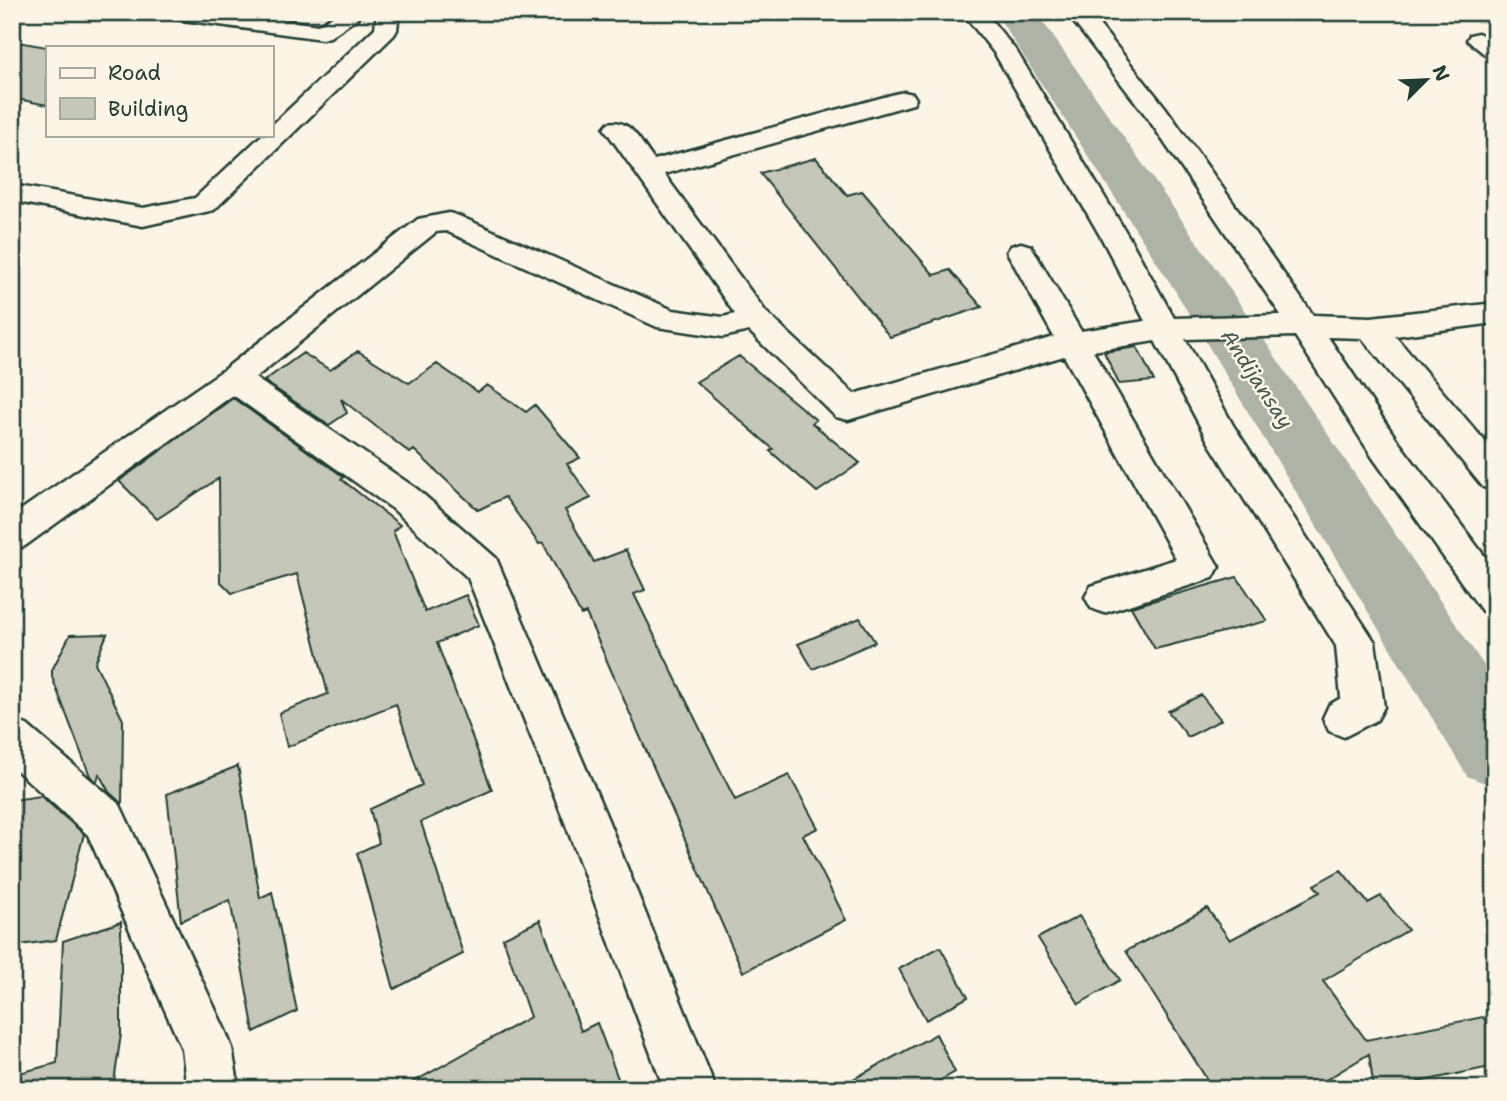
<svg xmlns="http://www.w3.org/2000/svg" width="1507" height="1101" font-family="'Shantell Sans',sans-serif">
  <rect width="100%" height="100%" fill="#fcf5e5"/>
  <filter id="ink" filterUnits="userSpaceOnUse"><feTurbulence type="fractalNoise" baseFrequency=".0143" numOctaves="2"/><feDisplacementMap in="SourceGraphic" scale="14" xChannelSelector="R" yChannelSelector="G"/><feConvolveMatrix kernelMatrix="1 2 1 2 8 2 1 2 1" color-interpolation-filters="sRGB"/></filter>
  <g filter="url(#ink)">
    <path fill="#ece7d8" d="M 240,12 L 365,12 L 346,31 Z"/>
    <g fill="none" stroke-linecap="round" stroke-linejoin="round">
      <path fill="#aeb3a7" fill-rule="evenodd" d="M 995,12 L 1036,12 L 1219,273 L 1495,682 L 1495,787 L 1467,776 L 1174,289 Z"/>
    </g>
    <path fill="#c5c7b9" stroke="#1f3d34" stroke-width="2" d="M 12,41 L 47,47 L 47,105 L 12,98 Z
      M 816,158 L 847,195 L 862,191 L 934,275 L 950,270 L 982,307 L 890,337 L 760,173 Z
      M 1137,347 L 1154,381 L 1119,384 L 1104,352 Z
      M 358,351 L 409,383 L 437,364 L 478,392 L 487,385 L 526,412 L 535,405 L 580,458 L 567,464 L 591,498 L 565,510 L 594,562 L 626,550 L 645,590 L 634,594 L 735,800 L 789,775 L 818,828 L 803,835 L 846,920 L 743,972 L 586,613 L 581,615 L 543,543 L 539,544 L 505,497 L 478,510 L 414,450 L 410,453 L 341,399 L 347,413 L 329,425 L 264,381 L 303,353 L 330,370 Z
      M 739,356 L 816,420 L 812,423 L 860,463 L 817,492 L 770,451 L 773,449 L 696,382 Z
      M 233,398 L 344,477 L 341,479 L 400,525 L 393,531 L 425,612 L 466,595 L 479,625 L 437,643 L 492,790 L 421,822 L 463,954 L 394,989 L 357,853 L 379,843 L 370,809 L 422,785 L 396,704 L 287,747 L 279,713 L 328,694 L 297,574 L 232,593 L 220,581 L 219,478 L 157,519 L 119,481 Z
      M 1237,577 L 1267,621 L 1155,649 L 1131,607 Z
      M 860,618 L 875,642 L 813,669 L 798,644 Z
      M 107,634 L 95,663 L 123,720 L 122,804 L 109,792 L 99,774 L 97,782 L 90,776 L 52,677 L 52,670 L 70,635 Z
      M 1201,695 L 1221,720 L 1188,737 L 1168,711 Z
      M 238,766 L 260,898 L 272,892 L 297,1011 L 254,1032 L 230,900 L 181,921 L 167,794 Z
      M 41,796 L 84,834 L 56,940 L 12,946 L 12,800 Z
      M 1341,870 L 1368,903 L 1381,896 L 1408,930 L 1323,981 L 1366,1040 L 1483,1017 L 1495,1038 L 1495,1066 L 1418,1082 L 1420,1089 L 1374,1089 L 1369,1054 L 1311,1089 L 1213,1089 L 1126,951 L 1207,908 L 1230,940 L 1320,892 L 1314,885 Z
      M 1079,916 L 1120,980 L 1079,1004 L 1038,938 Z
      M 540,920 L 581,1031 L 597,1023 L 622,1089 L 401,1089 L 530,1017 L 503,938 Z
      M 121,922 L 121,1034 L 113,1089 L 12,1089 L 12,1075 L 57,1063 L 63,941 Z
      M 940,947 L 968,997 L 926,1020 L 899,969 Z
      M 936,1034 L 955,1072 L 925,1089 L 835,1089 Z"/>
    <g fill="none" stroke-linecap="round" stroke-linejoin="round">
      <g stroke="#1f3d34" stroke-width="5">
        <path id="minor" d="M 164,12 L 226,12 L 318,25 L 339,12 L 366,12 L 330,37 L 322,39 L 175,19 L 167,17 Z
          M 377,12 L 399,12 L 397,30 L 394,35 L 214,210 L 143,226 L 12,201 L 12,185 L 143,208 L 195,198 L 262,135 L 271,135 L 271,126 L 375,28 Z
          M 962,12 L 985,12 L 1017,52 L 1130,239 L 1174,318 L 1281,315 L 1147,117 L 1066,12 L 1089,12 L 1165,107 L 1313,315 L 1371,317 L 1495,303 L 1495,323 L 1395,336 L 1495,453 L 1495,490 L 1483,487 L 1362,338 L 1328,337 L 1397,440 L 1495,570 L 1495,616 L 1482,611 L 1373,458 L 1295,336 L 1185,339 L 1233,425 L 1375,642 L 1384,707 L 1377,720 L 1344,737 L 1329,731 L 1323,718 L 1329,705 L 1341,698 L 1336,646 L 1209,443 L 1155,341 L 1093,351 L 1219,567 L 1213,578 L 1104,613 L 1091,608 L 1085,597 L 1091,586 L 1176,559 L 1064,356 L 848,420 L 836,417 L 749,331 L 723,337 L 657,327 L 446,231 L 436,232 L 255,378 L 417,489 L 496,558 L 608,820 L 716,1089 L 664,1089 L 564,820 L 468,578 L 393,509 L 233,395 L 25,546 L 12,551 L 12,516 L 222,371 L 418,219 L 449,213 L 459,216 L 673,310 L 723,317 L 735,314 L 604,128 L 608,123 C 631,117 641,144 654,160 L 895,94 L 904,92 L 913,94 L 916,99 L 913,104 L 664,174 L 766,312 L 854,394 L 1054,337 L 1007,252 L 1011,246 L 1021,243 L 1031,246 L 1081,331 L 1145,321 L 1102,239 L 995,54 Z
          M 1478,33 L 1495,41 L 1495,58 L 1487,56 L 1467,40 L 1470,35 Z
          M 12,720 L 27,725 L 120,805 L 225,1030 L 232,1048 L 239,1089 L 187,1089 L 182,1049 L 88,835 L 12,766 Z"/>
      </g>
      <use href="#minor" fill="#fcf5e5" fill-rule="evenodd"/>
    </g>
  </g>
  <g text-anchor="middle" stroke-width="5" stroke-linejoin="round" paint-order="stroke">
    <g font-size="21" font-style="italic" fill="#435a51" stroke="#fcf5e5">
      <text transform="translate(1257 379) rotate(57)" y="7">Andijansay</text>
    </g>
  </g>
  <rect width="1507" height="1101" fill="none" stroke="#fcf5e5" stroke-width="42"/>
  <rect x="21" y="21" width="1465" height="1059" fill="none" stroke="#1f3d34" stroke-width="2.5" filter="url(#ink)"/>
  <rect x="46" y="46" width="228" height="91" fill="#fcf5e5" stroke="#a4ab9e" stroke-width="2"/>
  <rect x="60" y="68" width="35" height="10" fill="#fcf5e5" stroke="#a4ab9e" stroke-width="2"/>
  <text x="108" y="80" font-size="21" fill="#1f3d34">Road</text>
  <rect x="60" y="98" width="35" height="21" fill="#c5c7b9" stroke="#a4ab9e" stroke-width="2"/>
  <text x="108" y="116" font-size="21" fill="#1f3d34">Building</text>
  <g transform="translate(1426 80) rotate(66)" stroke="#fcf5e5" stroke-width="5" paint-order="stroke">
  <path d="M0-5L12 26L0 18L-12 26Z" fill="#1f3d34"/>
  <text y="-10" font-size="19" font-weight="bold" text-anchor="middle" fill="#1f3d34">N</text>
  </g>
</svg>
